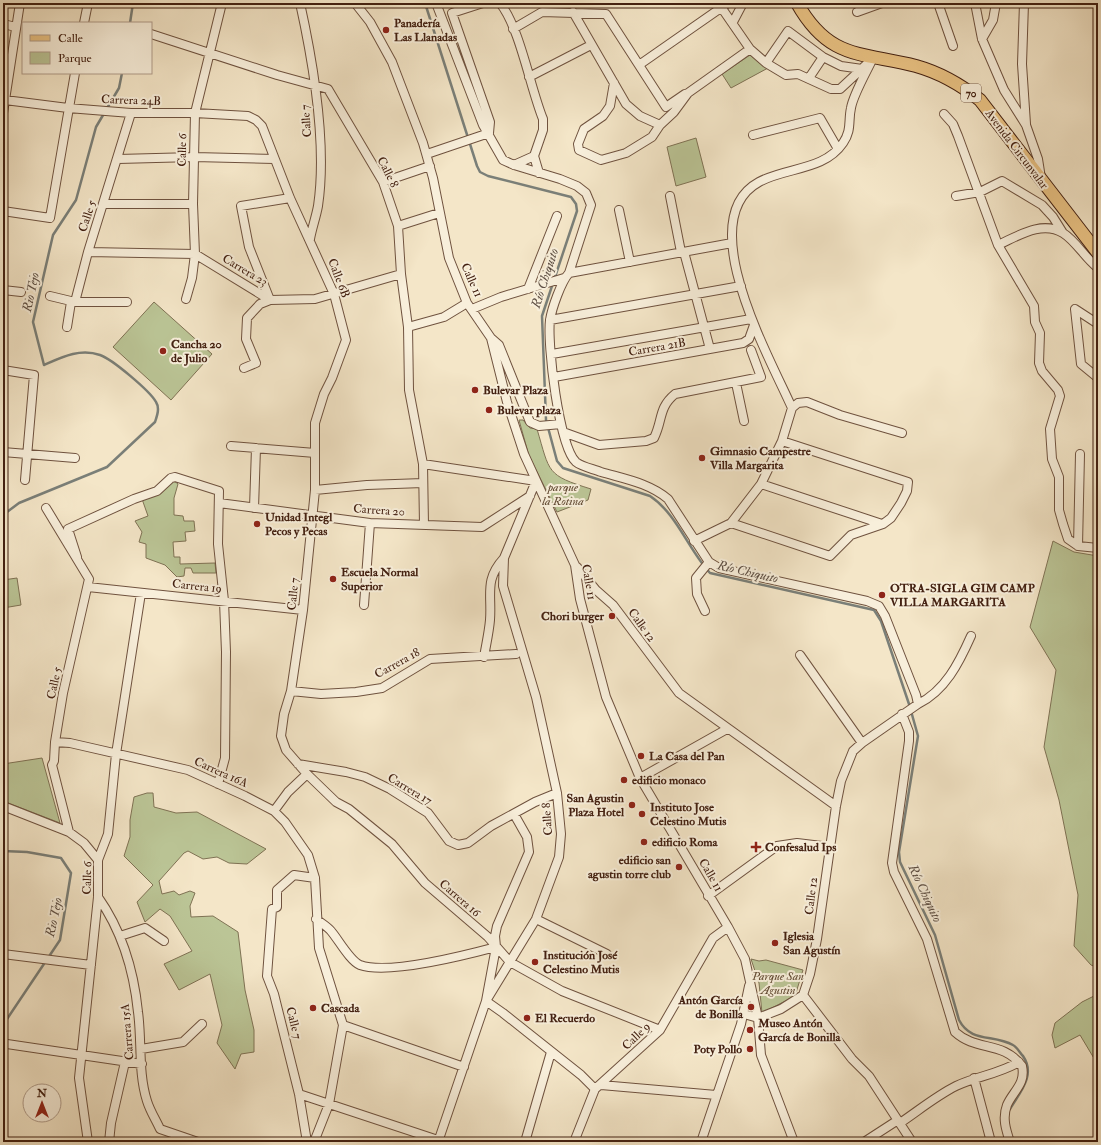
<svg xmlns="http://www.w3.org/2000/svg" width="1101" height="1145" font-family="'IM FELL Double Pica',serif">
  <rect width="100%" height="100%" fill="#f4e6c8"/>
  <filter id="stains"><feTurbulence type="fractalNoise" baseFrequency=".005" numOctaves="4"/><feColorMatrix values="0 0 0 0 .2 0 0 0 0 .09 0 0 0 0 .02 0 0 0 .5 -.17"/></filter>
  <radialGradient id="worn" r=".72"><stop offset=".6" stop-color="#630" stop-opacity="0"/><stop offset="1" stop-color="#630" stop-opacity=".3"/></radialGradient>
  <path fill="#bbc596" stroke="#7f7254" d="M 750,55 L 768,68 L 731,88 L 722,74 Z
    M 696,138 L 706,177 L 676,186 L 667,147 Z
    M 154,302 L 212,354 L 171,400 L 113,347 Z
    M 519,420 L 523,420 L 530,428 L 537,429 C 550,473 546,475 591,489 L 588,500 L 557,512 L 529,456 Z
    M 173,480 L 178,484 L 174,498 L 174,515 L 183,516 L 184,521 L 194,521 L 195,531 L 185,532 L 186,541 L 173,542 L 174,557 L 180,557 L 180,564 L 215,563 L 216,573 L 193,573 L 191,568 L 185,568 L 184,576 L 177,577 L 165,565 L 146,558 L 146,544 L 139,542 L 142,532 L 135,521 L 148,516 L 142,499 Z
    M 1053,541 L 1074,552 L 1098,556 L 1098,968 L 1091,965 L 1074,946 L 1078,895 L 1059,800 L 1044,747 L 1056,670 L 1030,627 Z
    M 17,578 L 21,605 L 3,608 L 3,580 Z
    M 42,758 L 60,823 L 3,801 L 3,764 Z
    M 147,793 L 153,793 L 154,807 L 176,813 L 197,812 L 266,849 L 247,864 L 229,863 L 217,857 L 203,859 L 188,851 L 184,853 L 159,881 L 162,894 L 174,891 L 179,895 L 190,891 L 195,893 L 190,906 L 191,917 L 213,916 L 238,932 L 245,990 L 254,1030 L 254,1052 L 241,1054 L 235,1069 L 217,1043 L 222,1025 L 210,974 L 179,990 L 164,964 L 192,951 L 170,916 L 160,909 L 145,922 L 137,902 L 153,885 L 124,856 L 130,837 L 130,820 L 134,797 Z
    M 751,959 L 759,961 L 766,960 L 803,970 L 795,996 L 762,1013 L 759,983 Z
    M 1098,994 L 1098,1065 L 1080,1035 L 1055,1048 L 1052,1035 L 1055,1023 L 1082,1002 Z"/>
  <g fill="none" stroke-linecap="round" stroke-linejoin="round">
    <path stroke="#7a7f78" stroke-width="2.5" d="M 425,3 L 477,166 L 480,172 L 488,176 L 571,197 L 576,204 L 577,211 L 542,316 L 546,420 L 557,461 L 563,468 L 650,496 C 677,514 688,549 710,573 L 874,610 L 881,621 L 910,707
      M 130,23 L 133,3
      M 3,515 L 19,503 L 107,467 L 155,422 C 157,416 160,408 156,402 C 150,391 112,359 100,355 C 80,348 62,357 44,365 L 33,322 L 53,235 L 76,200 L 96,127 L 119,88 L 122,73
      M 911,711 L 918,736 L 899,852 L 900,862 L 935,935 L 959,1020 C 971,1043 993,1034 1013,1045 C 1017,1047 1020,1053 1023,1056 C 1036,1075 1020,1092 1010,1109
      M 3,851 L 27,852 L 61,858 L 71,873 L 60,940 L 3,1025"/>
    <g stroke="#6f523f" stroke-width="10">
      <path id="minor" d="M 300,3 C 313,62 327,146 318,206 C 316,217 312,228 310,239
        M 355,3 L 370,22 L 392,62 L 423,143 L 433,178 L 449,258 L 467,303 L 491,338 L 507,402 L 524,454 L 575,565 L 580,599 L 606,697 L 640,778 L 728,927 L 745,959 L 758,1018 L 761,1055 L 794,1142
        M 436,3 L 483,125 L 503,160 L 514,165 L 560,179 L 577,186 L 586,193 L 591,205 L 569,273 C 561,282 552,308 550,320 C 547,344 559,447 576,462 C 582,467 594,469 601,472 C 625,479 649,483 668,499 L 709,562 L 719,568 L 867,601 L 879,606 L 885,616 L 916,695 L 918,704 L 862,743 L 853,751 L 841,781 L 836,806 L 817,939 L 810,974 L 803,995
        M 483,3 L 452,13 L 490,122 L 489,133
        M 500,3 C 520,28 530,87 543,119 L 543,130 L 534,156 L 539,173
        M 938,3 L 953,46
        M 975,3 L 982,39 L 1004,90 L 1026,125 L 1038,159 L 1041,178
        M 1024,3 L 1022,64 L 1026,124
        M 721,7 L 750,49 L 766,63 L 786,75 L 798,74 L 831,89 L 840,89 L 868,63
        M 573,12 L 626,104 L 640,116 L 660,125
        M 857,12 L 882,3
        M 733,22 L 743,3
        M 84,23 L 88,3
        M 3,24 L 16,27
        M 513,29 L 542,12 L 606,14 L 666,107 L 685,94
        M 151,34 L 277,75 L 328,89 L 383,182 L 398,226 L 401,274 L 408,327 L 409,390 L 423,464 L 424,525
        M 982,39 L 993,20 L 996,3
        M 766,63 L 788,31 L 823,57 L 841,66 L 862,69
        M 639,65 L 728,3
        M 529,77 L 591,45
        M 809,78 L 823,57
        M 614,83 L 610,106 L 603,116 L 584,129 L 578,144 L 579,150 L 601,160 L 626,153 L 652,137 L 660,125 L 674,112 L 688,93 L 750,49
        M 5,100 L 68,108 L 131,113 L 195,113 L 248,116 L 256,120 L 262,126 L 290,198 L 334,294 L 346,340 L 332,378 L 324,394 L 315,423 L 315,490 L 303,610 L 291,691 L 284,714 L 281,736 L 286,750 L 307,774 L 336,802 L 349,809 L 392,844 L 425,883 L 488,937 L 510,962 L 562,991 L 660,1030
        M 3,113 L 20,3
        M 944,114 L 953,124 L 958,136 L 998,245 L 1034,306 L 1035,322 L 1040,333 L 1039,363 L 1042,371 L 1058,390 L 1060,396 L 1050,429 L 1052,459 L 1059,477 L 1059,510 L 1063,524 L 1068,539 L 1078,546 L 1098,548
        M 753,135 L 820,118 L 838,149
        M 427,154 L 489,133
        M 118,159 L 194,157 L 274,159
        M 514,165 L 534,156
        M 383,182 L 430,166
        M 670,196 L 681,252
        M 956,196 L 980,192 L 1002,181 L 1042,205 L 1053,217 L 1063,233
        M 103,204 L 193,204
        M 619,210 L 630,262
        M 3,211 L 50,218 L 75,73
        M 398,226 L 439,213
        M 998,245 C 1018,236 1042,220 1063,233 C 1076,241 1085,258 1098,268
        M 88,252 L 195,254 L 270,300 L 315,299 L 401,274
        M 684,252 L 710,349
        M 569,273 L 732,243
        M 528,289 L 557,216
        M 3,290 L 21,292
        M 50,296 L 75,302 L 88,252 L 131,113
        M 186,299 L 192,278 L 195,254 L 193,204 L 195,113 L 222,3
        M 75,302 L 127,302
        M 472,309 L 501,297 L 564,278
        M 550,320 L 741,286
        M 1098,324 L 1075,309 L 1081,364 L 1098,378
        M 67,327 L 71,302
        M 408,327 L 444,317 L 467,303
        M 491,338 L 499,345 L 530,422 L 539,426 L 561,424
        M 552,354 L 751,319
        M 244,368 L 256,363 L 246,339 L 247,318 L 260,304 L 270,300 L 249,247 L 241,206 L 290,198
        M 3,370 L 34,375 L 25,480
        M 554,377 L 743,343 L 749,339 L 754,325
        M 736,383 L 744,421
        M 792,408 C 770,358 691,219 759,182 C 786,167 824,171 843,143 C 852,130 848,121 851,108 C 853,95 867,71 873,58
        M 563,432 L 599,445 L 646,441 L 654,438 C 663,420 658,408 675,394 L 761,377 L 751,350
        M 231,446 L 315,453
        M 3,452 L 75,458
        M 423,464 L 536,481 L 504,558 L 503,586 L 536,697 L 557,793 L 561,834 L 559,857 L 536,919 L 486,1001 L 438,1142
        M 761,484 L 882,524
        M 315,490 L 367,485 L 423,483
        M 219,503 L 370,523 L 482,527 L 530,496
        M 46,508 L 89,579 L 63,693 L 55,742 L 54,761 L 52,765 L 69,832 L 84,843 L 98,860
        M 254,508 L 256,448
        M 731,523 L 830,556 L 851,535 L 883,524 L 891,518 L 901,503 L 907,491 L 908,482 L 782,441
        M 694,541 L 731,523 L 761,484 L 782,441 L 792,408 L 798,403 L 807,402 L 840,415 L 902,433
        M 1078,546 L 1080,454
        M 77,557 L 68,529 L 134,499 L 157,491 L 171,478 L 175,477 L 219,491 L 218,544 L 224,601 L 226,652 L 225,758 L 218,784
        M 577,567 L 596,590 L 613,605 L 679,693 L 836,806
        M 88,587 L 303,610
        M 364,605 L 370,523
        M 705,611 L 697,594 L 696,578 L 709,562
        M 800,655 L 862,743
        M 484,657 C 486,645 489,632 490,620 C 492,594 484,580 504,558
        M 291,691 L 321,694 L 356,692 L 382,688 L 430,659 L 516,654
        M 918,704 C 945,691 959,663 971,636
        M 902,714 L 909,732 L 909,741 L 892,863 L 894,872 L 927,939 L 955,1032 C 977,1052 1002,1040 1022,1066 C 1026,1084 1013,1091 1007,1105 C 1002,1118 1006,1130 1010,1142
        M 55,742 L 70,743 L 188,770 L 245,796 L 274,811 L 285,822 L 308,855 L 315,878 L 319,948 L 343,1025
        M 298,764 L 346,772 L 365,777 L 390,789 L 428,813 L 449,841 L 458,845 L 468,843 L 491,826 L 535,802 L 557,793
        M 640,778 L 727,729
        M 3,806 L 69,832
        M 274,811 L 288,792 L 307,774
        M 514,814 L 527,837 L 529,852 L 497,926 L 495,936 L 496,947 L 486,1001 L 503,1013 L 581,1075 L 595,1089
        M 708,896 L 777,846 L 797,843 L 830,847
        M 98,897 C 122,931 134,972 138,1012 C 142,1041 138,1073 147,1101 C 150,1111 156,1120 160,1129 L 198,1142
        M 316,919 C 321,923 327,926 331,931 C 338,939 350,961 360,965 C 388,975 466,955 496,947
        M 536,919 L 607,954
        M 120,936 L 145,928 L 164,941
        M 3,954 L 91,965
        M 803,995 L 852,1059 L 869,1076 L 912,1142
        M 744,1014 L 758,1018 L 781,1009 L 803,995
        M 343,1025 L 464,1067
        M 7,1044 L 142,1064
        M 141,1049 L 183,1042 L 202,1024
        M 974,1078 L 991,1142
        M 601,1085 L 716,1095
        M 299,1094 L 444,1142
        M 900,1123 C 918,1111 936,1096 956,1086 C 977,1076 999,1074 1019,1062
        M 88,1142 L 79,1078 L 98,897 L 98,860 L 108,834 L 116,754 L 141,593
        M 109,1142 L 111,1123 L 125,1062
        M 307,1142 L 299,1094 L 274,994 L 267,976 L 272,909 L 277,907 L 277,890 L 294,875 L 315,878
        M 314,1142 L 329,1104 L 343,1025
        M 525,1142 L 551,1052
        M 574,1142 L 595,1089 L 660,1030 L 713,938 L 728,927
        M 701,1142 L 741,1024 L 749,986
        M 864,1142 L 898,1120"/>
    </g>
    <g stroke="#432011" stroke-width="14">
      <path id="primary" d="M 797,3 C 829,60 861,52 916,66 C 941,73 960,84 980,100 L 1098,253"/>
    </g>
    <use href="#minor" stroke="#f8efdb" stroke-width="8"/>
    <use href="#primary" stroke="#eac384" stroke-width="12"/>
  </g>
  <g fill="#8f2418" stroke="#f8efdb" stroke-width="1.5">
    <circle cx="386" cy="30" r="4"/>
    <circle cx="163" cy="351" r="4"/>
    <circle cx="475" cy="390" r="4"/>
    <circle cx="489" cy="410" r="4"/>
    <circle cx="702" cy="458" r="4"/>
    <circle cx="257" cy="524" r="4"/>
    <circle cx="333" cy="579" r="4"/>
    <circle cx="882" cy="595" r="4"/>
    <circle cx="612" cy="616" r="4"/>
    <circle cx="641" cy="756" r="4"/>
    <circle cx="624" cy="780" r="4"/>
    <circle cx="632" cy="805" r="4"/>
    <circle cx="642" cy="814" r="4"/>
    <circle cx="644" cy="842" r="4"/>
    <path d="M754 841h4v4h4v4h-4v4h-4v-4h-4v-4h4z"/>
    <circle cx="679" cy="867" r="4"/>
    <circle cx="775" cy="943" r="4"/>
    <circle cx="535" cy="962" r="4"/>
    <circle cx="751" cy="1007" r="4"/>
    <circle cx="313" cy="1008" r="4"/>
    <circle cx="527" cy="1018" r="4"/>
    <circle cx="750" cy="1030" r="4"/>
    <circle cx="750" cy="1049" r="4"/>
  </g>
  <g text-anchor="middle" stroke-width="4" stroke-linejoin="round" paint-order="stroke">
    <rect fill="#f8efdb" stroke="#795e4e" stroke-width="1" x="961" y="84" width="20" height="18" rx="3"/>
    <g font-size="11" font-weight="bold" fill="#432011">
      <text x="971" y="97">70</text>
    </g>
    <g font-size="12" font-weight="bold" fill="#432011" stroke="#f8efdb" text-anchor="start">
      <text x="394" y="27">Panadería<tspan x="394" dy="14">Las Llanadas</tspan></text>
      <text x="171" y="348">Cancha 20<tspan x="171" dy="14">de Julio</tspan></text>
      <text x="483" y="394">Bulevar Plaza</text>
      <text x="497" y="414">Bulevar plaza</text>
      <text x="710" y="455">Gimnasio Campestre<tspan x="710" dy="14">Villa Margarita</tspan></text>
      <text x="265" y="521">Unidad Integl<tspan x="265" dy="14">Pecos y Pecas</tspan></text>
      <text x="341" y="576">Escuela Normal<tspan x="341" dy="14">Superior</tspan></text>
      <text x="890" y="592">OTRA-SIGLA GIM CAMP<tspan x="890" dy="14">VILLA MARGARITA</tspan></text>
      <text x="604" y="620" text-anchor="end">Chori burger</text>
      <text x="649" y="760">La Casa del Pan</text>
      <text x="632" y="784">edificio monaco</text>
      <text x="624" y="802" text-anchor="end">San Agustin<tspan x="624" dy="14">Plaza Hotel</tspan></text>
      <text x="650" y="811">Instituto Jose<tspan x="650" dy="14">Celestino Mutis</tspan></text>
      <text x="652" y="846">edificio Roma</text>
      <text x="765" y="851">Confesalud Ips</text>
      <text x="671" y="864" text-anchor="end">edificio san<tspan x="671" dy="14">agustin torre club</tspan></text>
      <text x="783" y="940">Iglesia<tspan x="783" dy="14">San Agustín</tspan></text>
      <text x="543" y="959">Institución José<tspan x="543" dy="14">Celestino Mutis</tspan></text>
      <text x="743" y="1004" text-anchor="end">Antón García<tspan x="743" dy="14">de Bonilla</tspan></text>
      <text x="321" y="1012">Cascada</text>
      <text x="535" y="1022">El Recuerdo</text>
      <text x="758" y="1027">Museo Antón<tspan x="758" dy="14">García de Bonilla</tspan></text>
      <text x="742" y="1053" text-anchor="end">Poty Pollo</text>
    </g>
    <g font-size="12" fill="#432011" stroke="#f8efdb">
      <text transform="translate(131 100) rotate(2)" y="4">Carrera 24B</text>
      <text transform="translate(306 121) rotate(-94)" y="4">Calle 7</text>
      <text transform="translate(1017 149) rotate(53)" y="4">Avenida Circunvalar</text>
      <text transform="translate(182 150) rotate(-89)" y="4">Calle 6</text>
      <text transform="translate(388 172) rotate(63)" y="4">Calle 8</text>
      <text transform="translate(87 216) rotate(-72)" y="4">Calle 5</text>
      <text transform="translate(245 270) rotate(31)" y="4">Carrera 23</text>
      <text transform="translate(339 278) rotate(69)" y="4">Calle 6B</text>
      <text transform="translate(472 280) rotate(66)" y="4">Calle 11</text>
      <text transform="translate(657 347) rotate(-10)" y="4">Carrera 21B</text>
      <text transform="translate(379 510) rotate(4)" y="4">Carrera 20</text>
      <text transform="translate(589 582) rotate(80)" y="4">Calle 11</text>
      <text transform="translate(197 586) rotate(6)" y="4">Carrera 19</text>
      <text transform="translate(293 594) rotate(-84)" y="4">Calle 7</text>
      <text transform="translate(642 625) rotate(54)" y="4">Calle 12</text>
      <text transform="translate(397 663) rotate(-29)" y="4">Carrera 18</text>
      <text transform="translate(54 683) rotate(-78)" y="4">Calle 5</text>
      <text transform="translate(221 772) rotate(24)" y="4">Carrera 16A</text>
      <text transform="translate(410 789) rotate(31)" y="4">Carrera 17</text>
      <text transform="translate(547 819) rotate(-94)" y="4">Calle 8</text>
      <text transform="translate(711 875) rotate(60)" y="4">Calle 11</text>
      <text transform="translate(87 878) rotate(-88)" y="4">Calle 6</text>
      <text transform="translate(811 896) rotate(-83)" y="4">Calle 12</text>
      <text transform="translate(460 898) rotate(41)" y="4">Carrera 16</text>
      <text transform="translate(294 1023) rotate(76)" y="4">Calle 7</text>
      <text transform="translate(127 1032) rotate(-95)" y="4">Carrera 15A</text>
      <text transform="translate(636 1036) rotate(-44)" y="4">Calle 9</text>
    </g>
    <g font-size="12" font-style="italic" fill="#614932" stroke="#f8efdb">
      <text x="563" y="491">parque<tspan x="563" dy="14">la Rotina</tspan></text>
      <text x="778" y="980">Parque San<tspan x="778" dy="14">Agustin</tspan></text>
    </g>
    <g font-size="13" font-style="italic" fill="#5e4f44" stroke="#f8efdb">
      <text transform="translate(544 278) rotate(-72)" y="5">Río Chiquito</text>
      <text transform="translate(30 292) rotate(-78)" y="5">Rio Tejo</text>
      <text transform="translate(748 571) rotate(13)" y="5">Río Chiquito</text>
      <text transform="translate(926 893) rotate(65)" y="5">Río Chiquito</text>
      <text transform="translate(53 917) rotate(-78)" y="5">Rio Tejo</text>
    </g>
  </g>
  <rect width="1101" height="1145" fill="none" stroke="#f4e6c8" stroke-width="16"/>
  <rect x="4" y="4" width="1093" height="1137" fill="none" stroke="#432011" stroke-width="2"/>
  <rect x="8" y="8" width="1085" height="1129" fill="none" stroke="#432011"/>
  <rect x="22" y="22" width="130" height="52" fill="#f8efdb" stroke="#b09c8a"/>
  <rect x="30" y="35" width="20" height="6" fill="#eac384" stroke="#b09c8a"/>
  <text x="58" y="42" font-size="12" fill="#432011">Calle</text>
  <rect x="30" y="52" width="20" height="12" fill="#bbc596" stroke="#b09c8a"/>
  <text x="58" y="62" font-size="12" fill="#432011">Parque</text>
  <g transform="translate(42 1103)"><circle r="19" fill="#f8efdb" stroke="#b09c8a"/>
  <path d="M0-3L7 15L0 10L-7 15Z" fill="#8f2418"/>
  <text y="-6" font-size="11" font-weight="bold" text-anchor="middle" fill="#432011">N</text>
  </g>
  <rect width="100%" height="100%" filter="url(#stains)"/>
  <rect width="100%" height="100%" fill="url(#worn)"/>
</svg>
